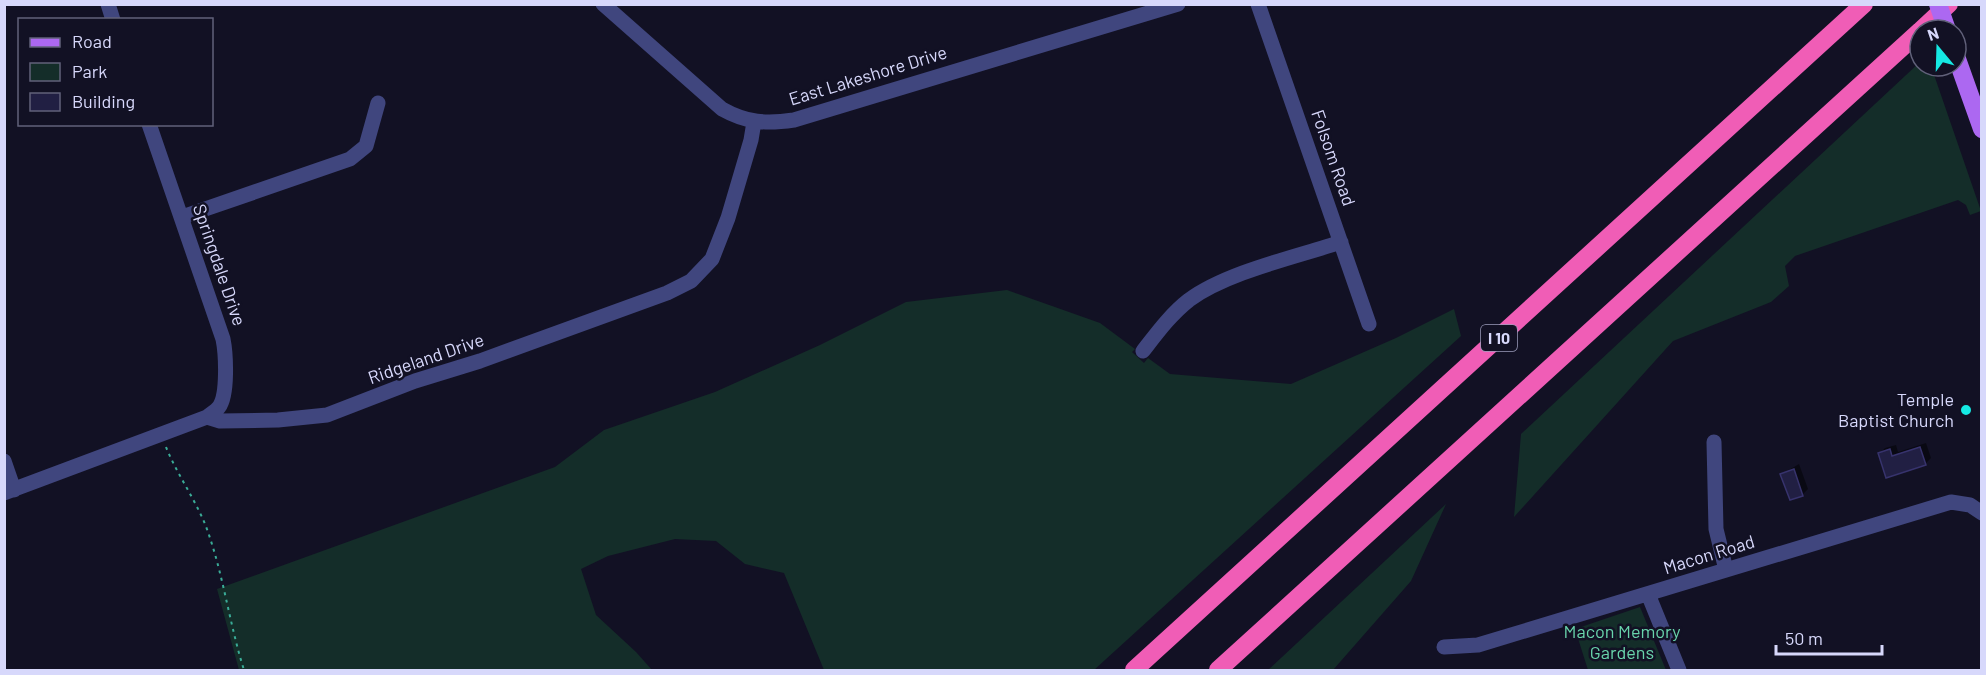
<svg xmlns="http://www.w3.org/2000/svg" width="1986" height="675" font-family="Barlow,sans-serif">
  <rect width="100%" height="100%" fill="#121124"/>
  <path fill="#142d29" d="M 1920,62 L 1920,66 L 1931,66 L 1981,211 L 1970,215 L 1966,205 L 1958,200 L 1795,256 L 1785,266 L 1789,286 L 1771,302 L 1673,341 L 1514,517 L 1521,434 Z
    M 1007,290 L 1100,323 L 1135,349 L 1132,352 L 1144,363 L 1148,358 L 1170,374 L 1291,384 L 1396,338 L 1454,309 L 1461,336 L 1094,670 L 824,670 L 784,573 L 745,564 L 716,541 L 675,539 L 608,556 L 581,569 L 596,615 L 636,652 L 652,670 L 239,670 L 217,589 L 555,467 L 604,430 L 715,392 L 820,345 L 906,302 Z
    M 1446,504 L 1411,581 L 1333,670 L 1268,670 Z
    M 1640,607 L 1666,670 L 1588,670 L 1575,629 Z"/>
  <path fill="#0007" d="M 1926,443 L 1931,458 L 1925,464 L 1880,453 L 1885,448 L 1896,445 L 1898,452 Z
    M 1799,464 L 1808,489 L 1802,495 L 1782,474 Z"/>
  <path fill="#211f43" stroke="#37336d" stroke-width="1.5" d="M 1920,447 L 1926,465 L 1886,478 L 1878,453 L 1890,449 L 1892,456 Z
    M 1794,469 L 1803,496 L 1790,500 L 1780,474 Z"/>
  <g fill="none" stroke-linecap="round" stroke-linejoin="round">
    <path stroke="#3aac97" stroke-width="2" stroke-dasharray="3 4.5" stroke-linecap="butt" d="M 166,447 C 178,477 199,504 209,535 C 224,579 230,626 244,670"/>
    <path stroke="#40467e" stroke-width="15" d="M 108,4 L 113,20
      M 603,4 L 722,109 C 747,123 766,124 794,120 L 1178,4
      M 1258,4 L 1369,324
      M 149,124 L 223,339 C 226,354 228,395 219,407 C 216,411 210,414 207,417
      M 182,217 L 350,159 L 366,146 L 378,103
      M 1143,351 C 1157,333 1171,314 1189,300 C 1227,272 1296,257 1341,242
      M 1714,442 L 1716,529 L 1726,570
      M 4,461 L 14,490
      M 4,493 L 207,417 L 220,421 L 278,420 L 327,415 L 415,381 L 480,361 L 667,293 L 691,281 L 712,259 L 728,218 L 751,140 L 754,122
      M 1648,594 L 1679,670
      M 1444,647 L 1478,645 L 1951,502 L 1970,505 L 1982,513"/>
    <path stroke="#ac68f1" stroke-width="18" d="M 1956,56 L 1982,129"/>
    <path stroke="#f05db6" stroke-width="18" d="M 1921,30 L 1949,4
      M 1134,670 L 1864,4
      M 1218,670 L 1920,31"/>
    <path stroke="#ac68f1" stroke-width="18" d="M 1938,4 L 1947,30"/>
  </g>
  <circle fill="#15e9e3" stroke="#121124" stroke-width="2" cx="1966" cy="410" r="6"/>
  <g text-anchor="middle" stroke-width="5" stroke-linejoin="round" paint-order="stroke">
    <rect fill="#121124" stroke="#9c9cba" stroke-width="1.5" x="1481" y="325" width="36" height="26" rx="4.5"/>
    <g font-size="16" font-weight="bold" fill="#d7d8fb">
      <text x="1499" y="344">I 10</text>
    </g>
    <g font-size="18" fill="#d7d8fb" stroke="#121124">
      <text transform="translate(868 76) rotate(-17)" y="6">East Lakeshore Drive</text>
      <text transform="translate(1333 158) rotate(71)" y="6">Folsom Road</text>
      <text transform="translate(219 265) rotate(71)" y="6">Springdale Drive</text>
      <text transform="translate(426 359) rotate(-19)" y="6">Ridgeland Drive</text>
      <text transform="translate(1709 555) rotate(-17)" y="6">Macon Road</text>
    </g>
    <g font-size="18" fill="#d7d8fb" stroke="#121124" text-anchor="end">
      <text x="1954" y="406">Temple<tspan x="1954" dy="21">Baptist Church</tspan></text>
    </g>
    <g font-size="18" fill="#69d5ac" stroke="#121124">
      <text x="1622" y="638">Macon Memory<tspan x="1622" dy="21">Gardens</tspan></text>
    </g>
  </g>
  <rect width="1986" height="675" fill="none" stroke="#d7d8fb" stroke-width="12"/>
  <rect x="18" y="18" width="195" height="108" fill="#121124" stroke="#61617a" stroke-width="1.5"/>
  <rect x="30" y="38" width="30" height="9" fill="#ac68f1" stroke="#61617a" stroke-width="1.5"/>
  <text x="72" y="48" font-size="18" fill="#d7d8fb">Road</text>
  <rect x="30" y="63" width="30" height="18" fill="#142d29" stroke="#61617a" stroke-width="1.5"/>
  <text x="72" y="78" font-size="18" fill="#d7d8fb">Park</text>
  <rect x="30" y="93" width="30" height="18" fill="#211f43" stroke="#61617a" stroke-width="1.5"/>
  <text x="72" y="108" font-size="18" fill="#d7d8fb">Building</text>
  <g transform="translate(1938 48) rotate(341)"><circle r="28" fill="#121124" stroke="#61617a" stroke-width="1.5"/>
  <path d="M0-4.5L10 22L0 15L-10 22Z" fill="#15e9e3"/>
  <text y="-9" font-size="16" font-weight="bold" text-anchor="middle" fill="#d7d8fb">N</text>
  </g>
  <path d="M1776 645v9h106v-9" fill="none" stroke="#d7d8fb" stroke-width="3"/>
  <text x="1785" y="645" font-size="18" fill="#d7d8fb" stroke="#121124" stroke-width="4.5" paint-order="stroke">50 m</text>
</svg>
